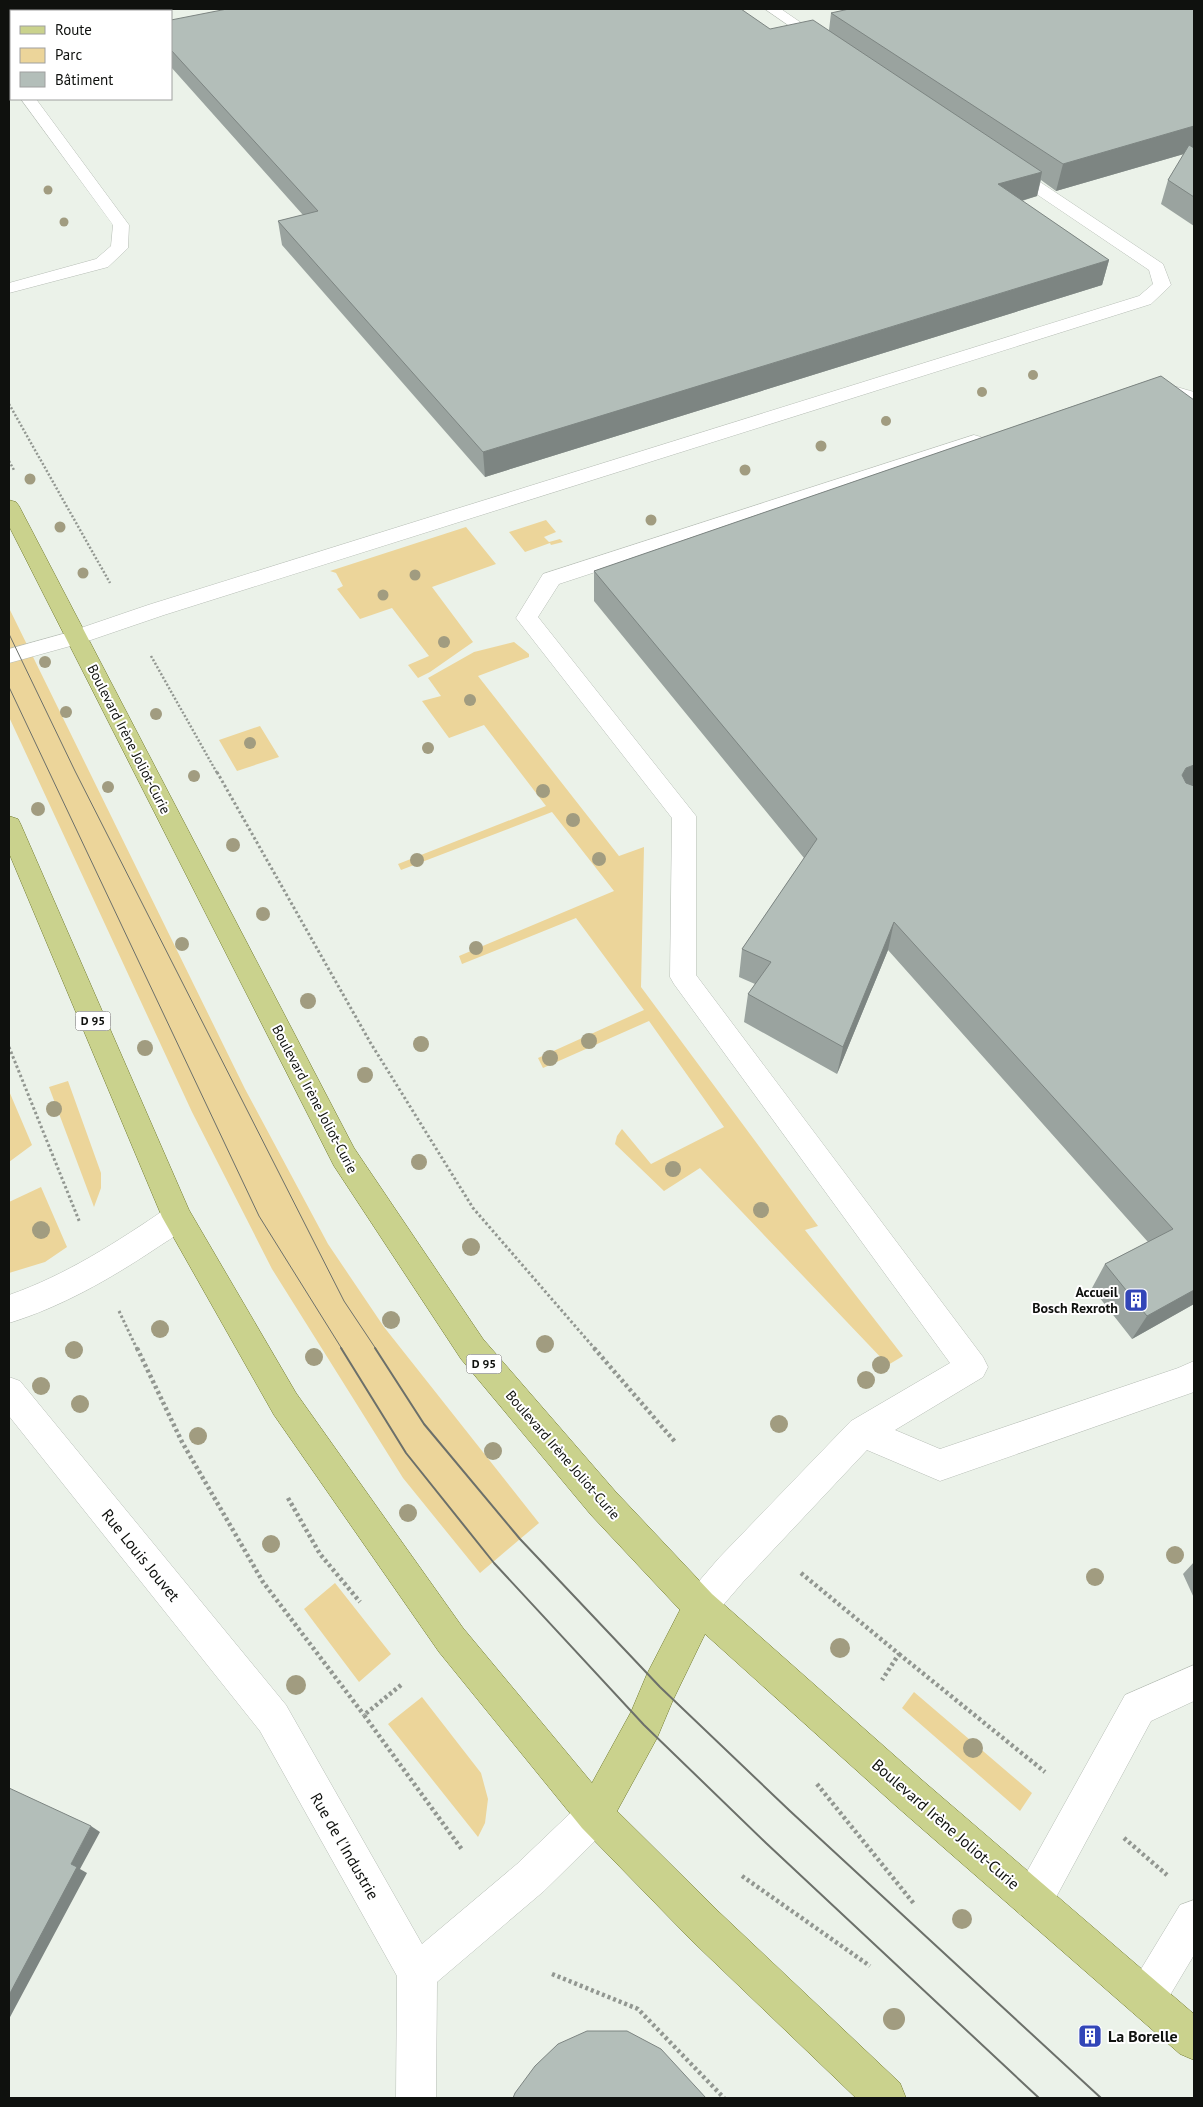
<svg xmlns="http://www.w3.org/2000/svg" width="1203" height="2107" font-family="'PT Sans',sans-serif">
  <rect width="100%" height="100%" fill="#ebf2e9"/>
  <path fill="#ecd59a" d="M 546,520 L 556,532 L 544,537 L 549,542 L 560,539 L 563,542 L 551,545 L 550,543 L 525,552 L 509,532 Z
    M 466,527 L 496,564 L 432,587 L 473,642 L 430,672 L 418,678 L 408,665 L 429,656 L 392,608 L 360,619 L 337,589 L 343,586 L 336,573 L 330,571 Z
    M 9,608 L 245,1089 L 328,1244 L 384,1327 L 539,1523 L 480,1573 L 403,1478 L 272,1269 L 192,1112 L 9,717 Z
    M 514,642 L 529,654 L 529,657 L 478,676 L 619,856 L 644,847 L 641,987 L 818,1226 L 805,1230 L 903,1356 L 888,1365 L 700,1168 L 664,1191 L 615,1144 L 617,1136 L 622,1129 L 651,1164 L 724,1127 L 649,1021 L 543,1068 L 538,1058 L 644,1010 L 576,918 L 462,964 L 459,956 L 614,891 L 552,812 L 401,870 L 398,864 L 546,806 L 484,725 L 449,738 L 422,701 L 441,696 L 428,678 L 474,652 Z
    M 260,726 L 279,757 L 237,771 L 219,740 Z
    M 68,1081 L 101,1173 L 101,1188 L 94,1207 L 49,1087 Z
    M 9,1091 L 32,1145 L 9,1162 Z
    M 41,1187 L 67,1247 L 45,1262 L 9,1273 L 9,1202 Z
    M 335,1583 L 391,1654 L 359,1682 L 304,1609 Z
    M 914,1692 L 1032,1793 L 1020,1811 L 902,1708 Z
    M 422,1697 L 481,1773 L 488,1799 L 485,1823 L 478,1837 L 388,1724 Z"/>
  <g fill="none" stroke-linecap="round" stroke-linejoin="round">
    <g stroke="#b7beb6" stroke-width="1">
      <path id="service" d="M 765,9 L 781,9 L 832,44 L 830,47 L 820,47 Z
        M 21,99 L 36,99 L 129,225 L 128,248 L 108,267 L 9,293 L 9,283 L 96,259 L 111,246 L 113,225 Z
        M 1007,162 L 1013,164 L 1163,264 L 1171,285 L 1151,304 L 164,615 L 85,642 L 77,644 L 69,642 L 66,637 L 69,632 L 148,605 L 1139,296 L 1153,284 L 1149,270 L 1001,170 L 999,167 L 1001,164 Z
        M 1153,380 L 1194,392 L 1194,406 L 1146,390 L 1144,386 L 1146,382 Z
        M 974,435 L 981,437 L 984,441 L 981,445 L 559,584 L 538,617 L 696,816 L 696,975 L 983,1357 L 988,1367 L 983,1377 L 895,1430 L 940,1449 L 1178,1368 L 1194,1361 L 1194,1392 L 940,1481 L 867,1450 L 743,1582 L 712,1618 L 700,1623 L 688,1618 L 683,1606 L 688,1594 L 719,1558 L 851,1421 L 950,1363 L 674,984 L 670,977 L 672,818 L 516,618 L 543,574 Z
        M 1194,1665 L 1194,1701 L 1151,1721 L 1047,1914 L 1033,1919 L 1019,1914 L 1014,1900 L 1019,1886 L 1125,1695 Z
        M 1194,1900 L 1194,1955 L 1160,2012 L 1146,2018 L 1132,2012 L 1126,1998 L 1132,1984 L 1180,1905 Z"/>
    </g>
    <g stroke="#b7beb6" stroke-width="1">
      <path id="minor" d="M 77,630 L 85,632 L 88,637 L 85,642 L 9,663 L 9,649 Z
        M 177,1204 L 187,1208 L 192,1217 C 185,1232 168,1240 155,1249 C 110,1279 61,1307 9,1323 L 9,1295 C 66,1275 117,1242 167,1208 Z
        M 9,1377 L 20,1381 L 286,1705 L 422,1944 L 517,1864 L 582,1802 L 595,1796 L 608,1802 L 614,1815 L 608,1828 L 544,1891 L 437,1982 L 436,2098 L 396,2098 L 397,1976 L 260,1731 L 9,1416 Z"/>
    </g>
    <g stroke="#727b2f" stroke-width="1">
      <path id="primary" d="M 9,500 L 16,502 L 19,506 L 354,1148 L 483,1339 L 615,1491 L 712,1594 L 922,1780 L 1194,2014 L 1194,2060 L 1180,2054 L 896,1806 L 705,1634 L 673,1700 L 657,1738 L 617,1811 L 719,1912 L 900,2083 L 906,2098 L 856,2098 L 691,1940 L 582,1828 L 439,1652 L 274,1415 L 162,1217 L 9,853 L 9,816 L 18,819 L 21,825 L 189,1210 L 296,1393 L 463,1628 L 592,1783 L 631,1712 L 647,1674 L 680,1610 L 591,1515 L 461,1359 L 334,1166 L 9,526 Z"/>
    </g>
    <path stroke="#929791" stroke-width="2.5" stroke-dasharray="2 2" stroke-linecap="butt" d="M 9,404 L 110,583
      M 9,461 L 14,470
      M 151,656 L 217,773"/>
    <path stroke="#929791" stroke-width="3" stroke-dasharray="2.5 2.5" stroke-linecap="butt" d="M 217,772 L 370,1042 L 473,1208 L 595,1349
      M 9,1047 L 80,1223
      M 119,1311 L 137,1349"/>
    <path stroke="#929791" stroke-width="4.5" stroke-dasharray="3 3" stroke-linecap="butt" d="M 137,1348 L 182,1442 L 263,1582 L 364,1715
      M 594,1348 L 676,1443
      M 288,1498 L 320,1554 L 360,1602
      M 801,1573 L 899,1654 L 882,1680
      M 899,1654 L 1045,1772
      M 401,1685 L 364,1715 L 463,1851
      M 817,1784 L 915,1905
      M 1124,1838 L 1167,1875
      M 742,1876 L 870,1966
      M 552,1974 L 638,2009 L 724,2098"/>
    <use href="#service" fill="#fff" fill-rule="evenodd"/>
    <use href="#minor" fill="#fff" fill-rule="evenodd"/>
    <use href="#primary" fill="#cad28d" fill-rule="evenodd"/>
    <path stroke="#6c706a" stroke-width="1" d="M 9,634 L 75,771 L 344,1301 L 376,1349
      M 9,687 L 259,1216 L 342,1349"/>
    <path stroke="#6c706a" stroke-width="2" d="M 341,1348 L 406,1453 L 494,1563 L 644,1725 L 766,1843 L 1039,2098
      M 375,1348 L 424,1424 L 520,1539 L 660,1687 L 790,1811 L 1101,2098"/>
  </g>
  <g fill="#a19c80">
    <circle cx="48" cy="190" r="4.5"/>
    <circle cx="64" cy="222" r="4.5"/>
    <circle cx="1033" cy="375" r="5"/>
    <circle cx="982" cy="392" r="5"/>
    <circle cx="886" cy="421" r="5"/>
    <circle cx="821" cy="446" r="5.5"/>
    <circle cx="745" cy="470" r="5.5"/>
    <circle cx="30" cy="479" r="5.5"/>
    <circle cx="651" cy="520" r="5.5"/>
    <circle cx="60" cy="527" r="5.5"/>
    <circle cx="83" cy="573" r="5.5"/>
    <circle cx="415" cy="575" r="5.5"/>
    <circle cx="383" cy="595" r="5.5"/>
    <circle cx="444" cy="642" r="6"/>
    <circle cx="45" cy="662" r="6"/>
    <circle cx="470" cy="700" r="6"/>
    <circle cx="66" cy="712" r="6"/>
    <circle cx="156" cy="714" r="6"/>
    <circle cx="250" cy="743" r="6"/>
    <circle cx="428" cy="748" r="6"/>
    <circle cx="194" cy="776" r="6"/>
    <circle cx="108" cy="787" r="6"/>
    <circle cx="543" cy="791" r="7"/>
    <circle cx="38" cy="809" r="7"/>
    <circle cx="573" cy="820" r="7"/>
    <circle cx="233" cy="845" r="7"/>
    <circle cx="599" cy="859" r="7"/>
    <circle cx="417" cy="860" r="7"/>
    <circle cx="263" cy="914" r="7"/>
    <circle cx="182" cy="944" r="7"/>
    <circle cx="476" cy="948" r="7"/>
    <circle cx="308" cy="1001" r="8"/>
    <circle cx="589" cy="1041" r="8"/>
    <circle cx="421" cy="1044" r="8"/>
    <circle cx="145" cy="1048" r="8"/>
    <circle cx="550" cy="1058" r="8"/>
    <circle cx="365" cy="1075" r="8"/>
    <circle cx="54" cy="1109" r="8"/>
    <circle cx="419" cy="1162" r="8"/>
    <circle cx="673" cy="1169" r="8"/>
    <circle cx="761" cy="1210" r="8"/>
    <circle cx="41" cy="1230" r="9"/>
    <circle cx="471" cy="1247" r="9"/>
    <circle cx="391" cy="1320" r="9"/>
    <circle cx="160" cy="1329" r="9"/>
    <circle cx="545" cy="1344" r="9"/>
    <circle cx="74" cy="1350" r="9"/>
    <circle cx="314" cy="1357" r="9"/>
    <circle cx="881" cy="1365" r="9"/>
    <circle cx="866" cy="1380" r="9"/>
    <circle cx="41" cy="1386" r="9"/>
    <circle cx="80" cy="1404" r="9"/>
    <circle cx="779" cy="1424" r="9"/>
    <circle cx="198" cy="1436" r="9"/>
    <circle cx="493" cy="1451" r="9"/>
    <circle cx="408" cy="1513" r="9"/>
    <circle cx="271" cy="1544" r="9"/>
    <circle cx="1175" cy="1555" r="9"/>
    <circle cx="1095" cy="1577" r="9"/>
    <circle cx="840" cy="1648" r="10"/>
    <circle cx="296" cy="1685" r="10"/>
    <circle cx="973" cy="1748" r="10"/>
    <circle cx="962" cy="1919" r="10"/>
    <circle cx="894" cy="2019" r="11"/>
  </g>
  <path fill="#9aa39f" d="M 1194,9 L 1194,226 L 1161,204 L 1168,180 L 1184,154 L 1056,191 L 1041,180 L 1037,196 L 1022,201 L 1109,260 L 1102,285 L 485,477 L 282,245 L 278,221 L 303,215 L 171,67 L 171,20 L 829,30 L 831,13 Z
    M 1161,376 L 1194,1304 L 1132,1339 L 1092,1288 L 1105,1264 L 1148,1242 L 888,950 L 837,1074 L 744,1022 L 748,994 L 755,984 L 739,977 L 742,949 L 804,858 L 594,601 L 594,571 Z
    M 1194,1562 L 1194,1598 L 1183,1574 Z"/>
  <path fill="#7d8582" d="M 1194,126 L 1194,151 L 1056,191 L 1063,164 Z
    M 1042,172 L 1037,196 L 993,209 L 998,184 Z
    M 1109,260 L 1102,285 L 485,477 L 483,452 Z
    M 1194,765 L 1194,789 L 1174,797 L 1182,775 L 1186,768 Z
    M 894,922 L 888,950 L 837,1074 L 843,1047 Z
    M 1194,1290 L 1194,1304 L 1132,1339 L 1147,1316 Z
    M 91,1826 L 100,1832 L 80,1869 L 87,1873 L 9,2019 L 9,1995 L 71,1864 Z"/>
  <path fill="#b3beb9" stroke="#7d8582" d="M 227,9 L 741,9 L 770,29 L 813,20 L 1042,172 L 998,184 L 1109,260 L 483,452 L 278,221 L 318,211 L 171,50 L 171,20 Z
    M 849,9 L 1194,9 L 1194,126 L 1063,164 L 831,13 Z
    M 1189,145 L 1194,148 L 1194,197 L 1168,180 Z
    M 1161,376 L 1194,400 L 1194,765 L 1186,768 L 1182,775 L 1186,783 L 1194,786 L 1194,1290 L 1147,1316 L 1105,1264 L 1173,1229 L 894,922 L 843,1047 L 748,994 L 771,962 L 742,949 L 817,839 L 594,571 Z
    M 9,1788 L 91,1826 L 71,1864 L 77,1867 L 9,1995 Z
    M 587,2031 L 627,2031 L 661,2049 L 706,2098 L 513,2098 L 515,2093 L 535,2066 L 558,2044 Z"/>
  <defs>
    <g id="building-square" transform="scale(1.25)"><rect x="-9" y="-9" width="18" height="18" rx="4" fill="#3246b8" stroke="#fff"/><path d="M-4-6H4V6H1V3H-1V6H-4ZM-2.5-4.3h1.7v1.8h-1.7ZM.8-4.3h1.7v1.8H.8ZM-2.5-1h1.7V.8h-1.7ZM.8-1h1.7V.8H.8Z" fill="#fff"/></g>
  </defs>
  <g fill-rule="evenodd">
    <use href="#building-square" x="1136" y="1300"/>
    <use href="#building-square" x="1090" y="2036"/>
  </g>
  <g text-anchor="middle" stroke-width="4" stroke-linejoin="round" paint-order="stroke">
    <g fill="#fff" stroke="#575856" stroke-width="1">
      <rect x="75.5" y="1011.5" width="35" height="19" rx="4"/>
      <rect x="466.5" y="1354.5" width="35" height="19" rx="4"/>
    </g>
    <g font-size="12" font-weight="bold" fill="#0f110e">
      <text x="93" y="1025">D 95</text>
      <text x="484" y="1368">D 95</text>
    </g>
    <g font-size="14" fill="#0f110e" stroke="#fff">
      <text transform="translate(129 739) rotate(63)" y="5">Boulevard Irène Joliot-Curie</text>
      <text transform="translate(315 1099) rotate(62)" y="5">Boulevard Irène Joliot-Curie</text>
      <text transform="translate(563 1455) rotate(49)" y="5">Boulevard Irène Joliot-Curie</text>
    </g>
    <g font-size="14" font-weight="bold" fill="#0f110e" stroke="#fff" text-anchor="end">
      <text x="1118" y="1297">Accueil<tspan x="1118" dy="16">Bosch Rexroth</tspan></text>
    </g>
    <g font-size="16" fill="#0f110e" stroke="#fff">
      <text transform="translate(141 1555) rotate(51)" y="6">Rue Louis Jouvet</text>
      <text transform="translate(946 1824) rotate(41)" y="6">Boulevard Irène Joliot-Curie</text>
      <text transform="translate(345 1846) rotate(60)" y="6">Rue de l'Industrie</text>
    </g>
    <g font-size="16" font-weight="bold" fill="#0f110e" stroke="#fff" text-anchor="start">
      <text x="1108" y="2042">La Borelle</text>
    </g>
  </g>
  <rect width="1203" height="2107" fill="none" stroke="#0f110e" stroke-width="20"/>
  <rect x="10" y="10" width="162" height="90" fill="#ffffff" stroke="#9fa09f"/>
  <rect x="20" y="26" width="25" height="8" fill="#cad28d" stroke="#9fa09f"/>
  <text x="55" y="35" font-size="15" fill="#0f110e">Route</text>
  <rect x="20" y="48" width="25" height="15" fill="#ecd59a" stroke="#9fa09f"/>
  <text x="55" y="60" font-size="15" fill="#0f110e">Parc</text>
  <rect x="20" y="72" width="25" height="15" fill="#b3beb9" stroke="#9fa09f"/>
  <text x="55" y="85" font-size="15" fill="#0f110e">Bâtiment</text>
</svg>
